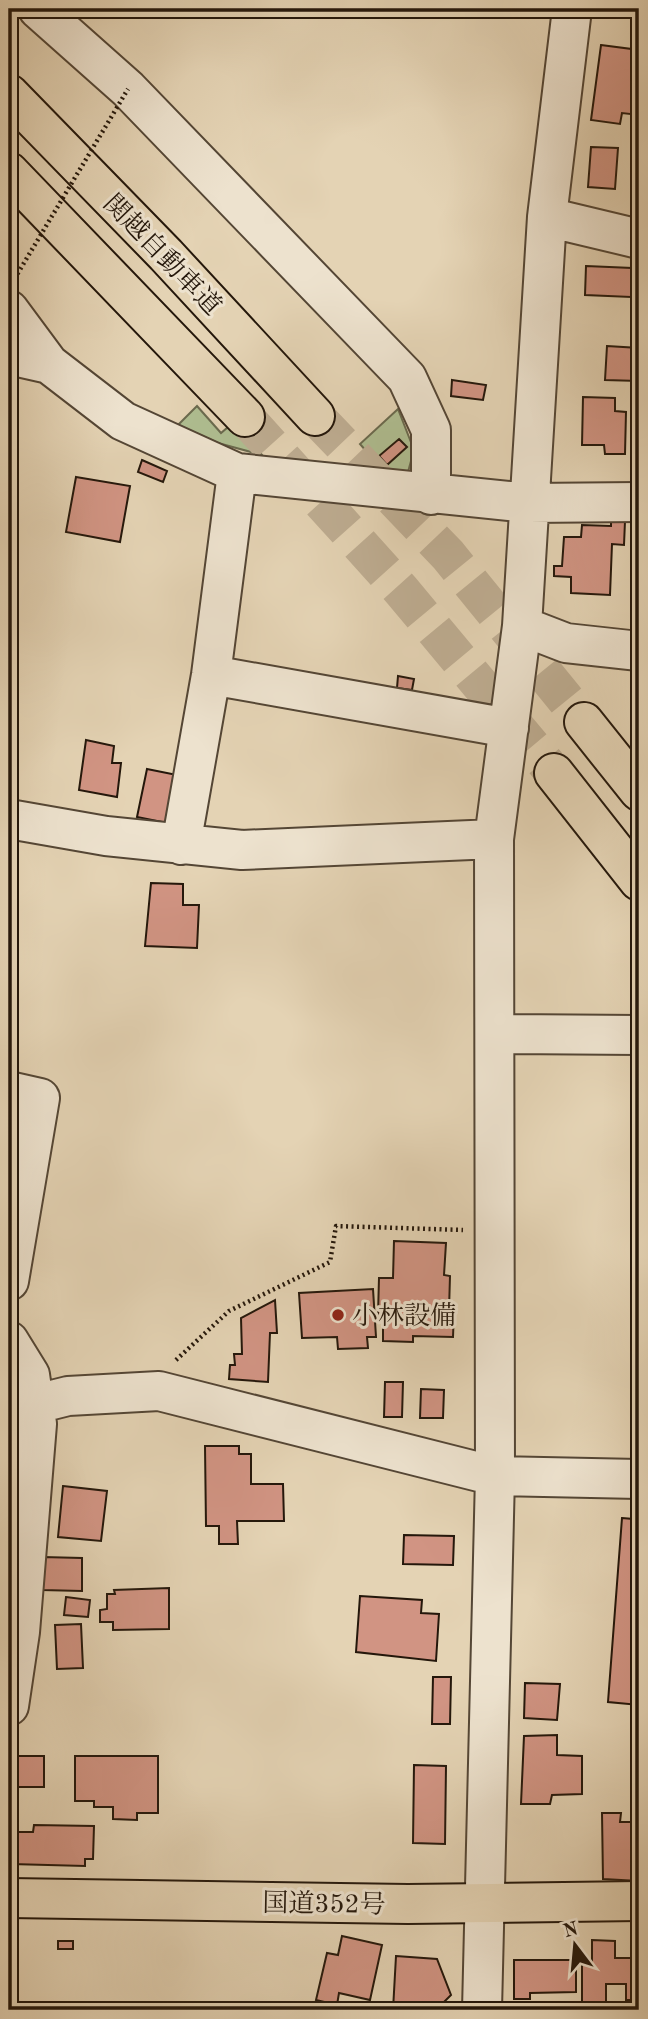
<svg xmlns="http://www.w3.org/2000/svg" width="648" height="2019" font-family="'Old Standard TT','Noto Serif JP',serif">
  <rect width="100%" height="100%" fill="#e4d3b4"/>
  <filter id="stains"><feTurbulence type="fractalNoise" baseFrequency=".00286" numOctaves="4"/><feColorMatrix values="0 0 0 0 .2 0 0 0 0 .09 0 0 0 0 .02 0 0 0 .5 -.17"/></filter>
  <radialGradient id="worn" r=".72"><stop offset=".6" stop-color="#630" stop-opacity="0"/><stop offset="1" stop-color="#630" stop-opacity=".3"/></radialGradient>
  <path fill="#afbe91" stroke="#6a6a4e" stroke-width="2" d="M 197,406 L 221,433 L 234,422 L 262,455 L 218,443 L 178,425 Z
    M 398,409 L 414,450 L 408,472 L 386,474 L 360,444 Z"/>
  <path fill="#d19483" stroke="#24170b" stroke-width="2" d="M 601,45 L 639,50 L 639,115 L 622,113 L 620,124 L 591,120 Z
    M 591,147 L 618,148 L 615,189 L 588,187 Z
    M 586,266 L 632,268 L 631,297 L 585,295 Z
    M 607,346 L 639,348 L 639,381 L 605,380 Z
    M 452,380 L 486,385 L 483,400 L 451,396 Z
    M 583,397 L 615,398 L 615,411 L 626,412 L 625,454 L 605,454 L 604,445 L 582,445 Z
    M 399,439 L 407,447 L 387,465 L 379,456 Z
    M 142,460 L 167,471 L 163,482 L 138,472 Z
    M 76,477 L 130,486 L 120,542 L 66,532 Z
    M 611,521 L 625,521 L 624,545 L 612,544 L 610,595 L 571,593 L 571,577 L 554,576 L 554,566 L 562,566 L 564,537 L 581,537 L 582,525 L 611,526 Z
    M 398,676 L 414,679 L 412,690 L 397,688 Z
    M 86,740 L 114,746 L 112,763 L 121,763 L 117,797 L 79,790 Z
    M 147,769 L 177,775 L 167,823 L 137,817 Z
    M 151,883 L 183,884 L 183,905 L 199,905 L 197,948 L 145,946 Z
    M 394,1241 L 446,1243 L 444,1275 L 450,1276 L 449,1310 L 454,1310 L 453,1337 L 413,1336 L 413,1342 L 383,1341 L 383,1315 L 378,1315 L 379,1278 L 393,1278 Z
    M 373,1289 L 376,1337 L 367,1337 L 368,1348 L 338,1349 L 337,1337 L 302,1338 L 299,1293 Z
    M 275,1300 L 277,1333 L 270,1333 L 268,1382 L 229,1379 L 230,1365 L 235,1365 L 234,1354 L 242,1354 L 241,1318 Z
    M 385,1382 L 403,1382 L 402,1417 L 384,1417 Z
    M 421,1389 L 444,1390 L 443,1418 L 420,1418 Z
    M 205,1446 L 239,1446 L 239,1454 L 251,1454 L 251,1484 L 283,1484 L 284,1521 L 237,1521 L 238,1544 L 219,1544 L 219,1526 L 206,1526 Z
    M 63,1486 L 107,1491 L 101,1541 L 58,1537 Z
    M 622,1518 L 633,1519 L 632,1529 L 639,1530 L 639,1705 L 608,1702 Z
    M 404,1535 L 454,1536 L 453,1565 L 403,1564 Z
    M 42,1557 L 82,1558 L 82,1591 L 42,1590 Z
    M 169,1588 L 169,1629 L 113,1630 L 113,1622 L 100,1622 L 100,1610 L 107,1609 L 107,1594 L 115,1594 L 114,1590 Z
    M 360,1596 L 422,1600 L 421,1613 L 439,1614 L 436,1661 L 356,1652 Z
    M 66,1597 L 90,1600 L 88,1617 L 64,1615 Z
    M 81,1624 L 83,1668 L 57,1669 L 55,1625 Z
    M 433,1677 L 451,1677 L 450,1724 L 432,1724 Z
    M 525,1683 L 560,1684 L 557,1720 L 524,1718 Z
    M 557,1735 L 557,1755 L 582,1756 L 582,1794 L 552,1795 L 550,1804 L 521,1804 L 524,1736 Z
    M 18,1756 L 44,1756 L 44,1787 L 17,1787 Z
    M 75,1756 L 158,1756 L 158,1813 L 137,1813 L 137,1820 L 113,1819 L 113,1807 L 94,1807 L 94,1801 L 75,1801 Z
    M 414,1765 L 446,1766 L 445,1844 L 413,1843 Z
    M 602,1813 L 621,1813 L 620,1822 L 639,1822 L 639,1881 L 603,1879 Z
    M 34,1825 L 94,1826 L 93,1859 L 85,1859 L 85,1866 L 11,1864 L 12,1832 L 33,1832 Z
    M 342,1936 L 382,1945 L 370,2000 L 339,1993 L 337,2005 L 316,2000 L 327,1953 L 338,1955 Z
    M 592,1940 L 615,1941 L 615,1958 L 639,1958 L 639,2000 L 626,2000 L 626,1984 L 606,1984 L 606,2007 L 582,2007 L 582,1961 L 592,1962 Z
    M 58,1941 L 73,1941 L 73,1949 L 58,1949 Z
    M 396,1956 L 437,1959 L 451,1995 L 436,2010 L 393,2010 Z
    M 514,1960 L 576,1960 L 576,1992 L 530,1993 L 530,1999 L 514,1999 Z"/>
  <g fill="none" stroke-linecap="round" stroke-linejoin="round">
    <path stroke="#bead92" stroke-width="38" stroke-dasharray="38 19" stroke-linecap="butt" d="M 315,416 L 448,555 L 584,722
      M 245,417 L 401,590 L 554,773"/>
    <g stroke="#544635" stroke-width="42">
      <path id="minor" d="M 38,9 L 128,89 L 407,378 L 431,430 L 431,495
        M 547,217 L 639,239
        M 9,310 L 49,364
        M 9,355 L 49,364 L 123,421 L 237,473 L 529,503 L 639,502
        M 522,626 L 566,643 L 639,651
        M 211,675 L 509,728
        M 9,819 L 106,836 L 242,850 L 494,839
        M 181,845 L 211,675 L 237,473
        M 497,1034 L 639,1035
        M 9,1091 L 40,1098 L 9,1281
        M 9,1341 L 30,1375 L 37,1424 L 20,1632 L 9,1706
        M 9,1406 L 36,1404 L 68,1396 L 159,1391 L 495,1476 L 639,1479
        M 482,2010 L 495,1476 L 494,839 L 522,626 L 547,217 L 572,9"/>
    </g>
    <g stroke="#24170b" stroke-width="42">
      <path id="highway" d="M 9,94 L 166,255 L 315,416
        M 9,172 L 245,417
        M 584,722 L 639,791
        M 554,773 L 639,881
        M 9,1898 L 408,1904 L 639,1901"/>
    </g>
    <path stroke="#24170b" stroke-width="4.5" stroke-dasharray="2 3.5" stroke-linecap="butt" d="M 176,1360 L 229,1311 L 330,1262 L 336,1226 L 463,1230"/>
    <use href="#minor" stroke="#ede2ce" stroke-width="38"/>
    <use href="#highway" stroke="#e4d3b4" stroke-width="38"/>
    <path stroke="#24170b" stroke-width="4.5" stroke-dasharray="2 3.5" stroke-linecap="butt" d="M 9,288 L 128,89"/>
  </g>
  <circle fill="#8f2418" stroke="#ede2ce" stroke-width="2.5" cx="338" cy="1315" r="7"/>
  <g text-anchor="middle" stroke-width="6" stroke-linejoin="round" paint-order="stroke">
    <g font-size="26" fill="#24170b" stroke="#ede2ce">
      <text transform="translate(163 254) rotate(46)" y="9">関越自動車道</text>
      <text transform="translate(324 1903) rotate(1)" y="9">国道352号</text>
    </g>
    <g font-size="26" fill="#24170b" stroke="#ede2ce" text-anchor="start">
      <text x="352" y="1324">小林設備</text>
    </g>
  </g>
  <rect width="648" height="2019" fill="none" stroke="#e4d3b4" stroke-width="35"/>
  <rect x="10" y="10" width="627" height="1998" fill="none" stroke="#24170b" stroke-width="3.5"/>
  <rect x="18" y="18" width="613" height="1984" fill="none" stroke="#24170b" stroke-width="2"/>
  <g transform="translate(575 1945) rotate(344)" stroke="#ede2ce" stroke-width="5" paint-order="stroke">
  <path d="M0-5L12 26L0 18L-12 26Z" fill="#24170b"/>
  <text y="-10" font-size="19" font-weight="bold" text-anchor="middle" fill="#24170b">N</text>
  </g>
  <rect width="100%" height="100%" filter="url(#stains)"/>
  <rect width="100%" height="100%" fill="url(#worn)"/>
</svg>
